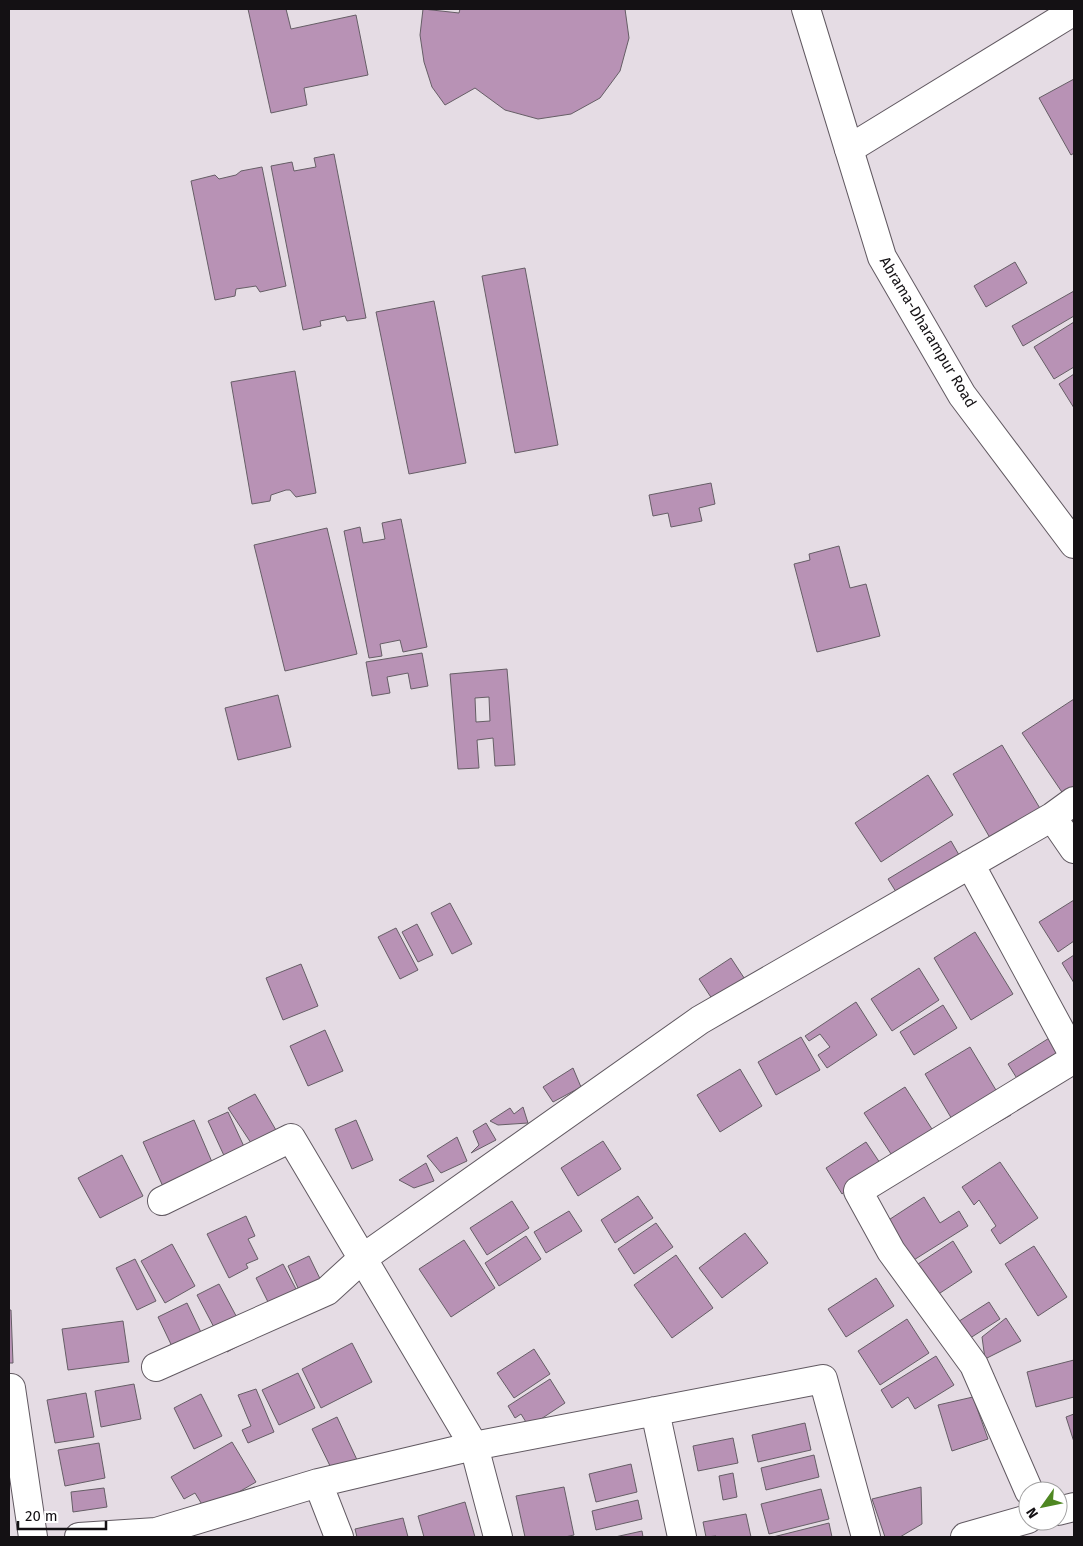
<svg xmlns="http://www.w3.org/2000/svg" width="1083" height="1546" font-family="'Fira Sans',sans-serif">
  <rect width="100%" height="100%" fill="#e5dce4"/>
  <path fill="#b892b5" stroke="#665e66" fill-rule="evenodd" d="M 248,9 L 286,9 L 291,29 L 356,15 L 368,75 L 304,88 L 307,105 L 271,113 Z
    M 423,9 L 459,13 L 460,9 L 625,9 L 629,38 L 620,71 L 600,98 L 571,114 L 538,119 L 505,110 L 475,88 L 445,105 L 432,87 L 424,62 L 420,35 Z
    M 1074,79 L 1074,153 L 1071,155 L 1039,98 Z
    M 334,154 L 366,318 L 347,321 L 345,316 L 320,321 L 321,326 L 303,330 L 271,166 L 292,162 L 294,171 L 316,167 L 314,158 Z
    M 262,167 L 286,286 L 260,292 L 256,286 L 236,289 L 235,296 L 215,300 L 191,181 L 215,175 L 219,179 L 236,175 L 241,171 Z
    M 1015,262 L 1027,283 L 986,307 L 974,286 Z
    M 525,268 L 558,445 L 515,453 L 482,276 Z
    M 1074,291 L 1074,316 L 1023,346 L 1012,326 Z
    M 434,301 L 466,463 L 409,474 L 376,312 Z
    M 1074,322 L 1074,367 L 1054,379 L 1034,347 Z
    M 295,371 L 316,493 L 296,497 L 290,490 L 286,490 L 271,495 L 270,501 L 252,504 L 231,382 Z
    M 1074,374 L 1074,408 L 1059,384 Z
    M 711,483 L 715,504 L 699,508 L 702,521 L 671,527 L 668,513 L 653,516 L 649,495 Z
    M 401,519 L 427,647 L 403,652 L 400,640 L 380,644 L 382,656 L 369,658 L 344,531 L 360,527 L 363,543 L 385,539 L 382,523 Z
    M 327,528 L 357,654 L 285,671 L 254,545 Z
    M 839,546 L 850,588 L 866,584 L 880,636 L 817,652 L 794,564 L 810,560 L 809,554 Z
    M 422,653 L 428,686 L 411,689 L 408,673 L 387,677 L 390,693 L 372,696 L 366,662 Z
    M 507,669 L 515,765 L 495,766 L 493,738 L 477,740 L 479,768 L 458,769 L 450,674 ZM 489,697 L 490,721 L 476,722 L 475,698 Z
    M 278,695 L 291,747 L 238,760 L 225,708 Z
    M 1074,699 L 1074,810 L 1022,733 Z
    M 1002,745 L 1047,820 L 997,850 L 953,774 Z
    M 928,775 L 953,815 L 881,862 L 855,823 Z
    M 951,841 L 970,874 L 908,911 L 888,879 Z
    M 1074,900 L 1074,941 L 1058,952 L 1039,922 Z
    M 450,903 L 472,944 L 452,954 L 431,913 Z
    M 417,924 L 433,955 L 418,962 L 402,932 Z
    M 396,928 L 418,970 L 400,979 L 378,937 Z
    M 975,932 L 1013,994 L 971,1020 L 934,958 Z
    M 1074,955 L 1074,983 L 1062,963 Z
    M 731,958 L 752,990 L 720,1011 L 699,979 Z
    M 301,964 L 318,1006 L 283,1020 L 266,978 Z
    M 919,968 L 939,1000 L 892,1031 L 871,999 Z
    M 856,1002 L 877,1035 L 827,1068 L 818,1055 L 830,1047 L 820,1034 L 809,1041 L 805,1036 Z
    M 943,1005 L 957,1028 L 914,1055 L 900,1032 Z
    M 325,1030 L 343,1071 L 308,1086 L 290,1046 Z
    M 1054,1035 L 1073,1064 L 1026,1093 L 1008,1064 Z
    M 801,1037 L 820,1070 L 776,1095 L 758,1062 Z
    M 970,1047 L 1011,1115 L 965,1141 L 925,1074 Z
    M 573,1068 L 581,1087 L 553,1102 L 543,1087 Z
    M 740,1069 L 762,1106 L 720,1132 L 697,1095 Z
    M 905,1087 L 939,1140 L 899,1166 L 864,1113 Z
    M 255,1094 L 280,1137 L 253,1146 L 228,1108 Z
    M 523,1107 L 528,1123 L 498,1125 L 490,1121 L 510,1108 L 514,1114 Z
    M 228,1112 L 247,1153 L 227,1162 L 208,1121 Z
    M 194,1120 L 215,1169 L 165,1191 L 143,1142 Z
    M 356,1120 L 373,1160 L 352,1169 L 335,1129 Z
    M 486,1123 L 496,1140 L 471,1153 L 479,1145 L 473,1131 Z
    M 457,1137 L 467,1161 L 441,1173 L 427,1156 Z
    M 603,1141 L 621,1169 L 578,1196 L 561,1168 Z
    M 866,1142 L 880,1163 L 842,1194 L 826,1168 Z
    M 122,1155 L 143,1196 L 100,1218 L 78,1178 Z
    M 1000,1162 L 1038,1218 L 1000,1244 L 991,1230 L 996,1226 L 979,1200 L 974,1205 L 962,1187 Z
    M 426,1163 L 434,1181 L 414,1188 L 399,1180 Z
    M 638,1196 L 653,1218 L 615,1243 L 601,1220 Z
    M 924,1197 L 940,1223 L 959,1211 L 968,1226 L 909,1263 L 884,1223 Z
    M 512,1201 L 529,1228 L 487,1255 L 470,1228 Z
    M 569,1211 L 582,1231 L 546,1253 L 534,1232 Z
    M 246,1216 L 255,1236 L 248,1239 L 258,1259 L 246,1264 L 248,1268 L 229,1278 L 207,1234 Z
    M 656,1223 L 673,1247 L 634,1274 L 618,1249 Z
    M 745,1233 L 768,1263 L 722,1298 L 699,1268 Z
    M 526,1236 L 541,1259 L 499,1286 L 485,1263 Z
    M 464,1240 L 495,1288 L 451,1317 L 419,1269 Z
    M 953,1241 L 972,1272 L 934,1297 L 915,1266 Z
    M 172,1244 L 195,1286 L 165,1303 L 141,1261 Z
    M 1034,1246 L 1067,1297 L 1038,1316 L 1005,1264 Z
    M 676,1255 L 713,1308 L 672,1338 L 634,1285 Z
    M 309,1256 L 326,1291 L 304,1301 L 288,1266 Z
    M 135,1259 L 156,1301 L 137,1310 L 116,1268 Z
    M 283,1264 L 307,1310 L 279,1324 L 256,1278 Z
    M 876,1278 L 894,1306 L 846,1337 L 828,1309 Z
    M 219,1284 L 249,1340 L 227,1352 L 197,1295 Z
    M 989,1302 L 1000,1319 L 964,1342 L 953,1325 Z
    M 187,1303 L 208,1347 L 179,1361 L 158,1317 Z
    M 9,1310 L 11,1310 L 13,1363 L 9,1363 Z
    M 1006,1318 L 1021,1341 L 985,1359 L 982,1337 Z
    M 907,1319 L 929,1353 L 880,1385 L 858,1351 Z
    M 123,1321 L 129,1362 L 68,1370 L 62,1329 Z
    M 352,1343 L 372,1382 L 321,1408 L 302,1369 Z
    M 534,1349 L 550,1374 L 514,1398 L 497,1373 Z
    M 936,1356 L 954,1385 L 915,1409 L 908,1397 L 892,1408 L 881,1390 Z
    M 1074,1360 L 1074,1397 L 1036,1407 L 1027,1372 Z
    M 298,1373 L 315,1408 L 279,1425 L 262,1390 Z
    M 550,1379 L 565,1403 L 529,1427 L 521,1414 L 515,1418 L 508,1406 Z
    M 134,1384 L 141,1419 L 101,1427 L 95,1391 Z
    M 256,1389 L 274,1432 L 248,1443 L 242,1430 L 251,1426 L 238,1395 Z
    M 86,1393 L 94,1437 L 55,1443 L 47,1400 Z
    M 201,1394 L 222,1436 L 194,1449 L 174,1408 Z
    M 973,1397 L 988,1439 L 952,1451 L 938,1405 Z
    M 1074,1414 L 1074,1442 L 1066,1417 Z
    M 337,1417 L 358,1462 L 334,1474 L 312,1429 Z
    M 805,1423 L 811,1450 L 758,1462 L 752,1435 Z
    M 733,1438 L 738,1463 L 698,1471 L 693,1446 Z
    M 232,1442 L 256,1482 L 206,1511 L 195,1493 L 184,1499 L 171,1477 Z
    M 99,1443 L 105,1478 L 65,1486 L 58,1450 Z
    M 814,1455 L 819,1477 L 766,1490 L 761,1468 Z
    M 631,1464 L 637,1492 L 596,1502 L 589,1474 Z
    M 733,1473 L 737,1497 L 723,1500 L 719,1476 Z
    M 564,1487 L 574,1535 L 565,1537 L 525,1537 L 516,1496 Z
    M 921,1487 L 922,1524 L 900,1537 L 885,1537 L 872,1499 Z
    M 104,1488 L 107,1507 L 73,1512 L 71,1492 Z
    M 821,1489 L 829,1519 L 769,1534 L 761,1504 Z
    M 638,1500 L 642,1519 L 596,1530 L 592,1511 Z
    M 465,1502 L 475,1537 L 424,1537 L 418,1516 Z
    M 746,1514 L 751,1537 L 716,1537 L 716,1536 L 706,1537 L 703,1522 Z
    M 403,1518 L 408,1537 L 357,1537 L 355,1529 Z
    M 829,1523 L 832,1537 L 773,1537 Z
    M 642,1531 L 643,1537 L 615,1537 Z"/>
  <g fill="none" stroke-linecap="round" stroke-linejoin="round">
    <g stroke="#615961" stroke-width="30">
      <path id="minor" d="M 849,149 L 1074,11
        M 1052,817 L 1074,849
        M 970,864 L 1074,1056
        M 162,1201 L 291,1138 L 474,1446 L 498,1537
        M 156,1367 L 327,1291 L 363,1258 L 700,1020 L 1052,817 L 1074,801
        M 9,1388 L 11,1388 L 33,1537
        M 655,1411 L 682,1537
        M 318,1483 L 339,1537
        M 1029,1491 L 974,1365 L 891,1251 L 858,1191 L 1074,1059
        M 1058,1511 L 1074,1507
        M 79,1537 L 156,1532 L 318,1483 L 474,1446 L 823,1379 L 866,1537
        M 965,1537 L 1028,1519"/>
    </g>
    <g stroke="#615961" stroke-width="30">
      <path id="major" d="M 806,9 L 882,257 L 962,395 L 1074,544"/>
    </g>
    <use href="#minor" stroke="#fff" stroke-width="28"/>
    <use href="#major" stroke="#fff" stroke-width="28"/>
  </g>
  <g text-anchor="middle" stroke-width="4" stroke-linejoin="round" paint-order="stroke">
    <g font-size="15" fill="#141114" stroke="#fff">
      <text transform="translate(928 332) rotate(59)" y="5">Abrama-Dharampur Road</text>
    </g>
  </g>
  <rect width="1083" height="1546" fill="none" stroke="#141114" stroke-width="20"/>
  <g transform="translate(1043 1506) rotate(237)"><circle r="24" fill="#ffffff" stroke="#a1a0a1"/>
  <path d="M0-4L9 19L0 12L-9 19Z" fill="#4f8722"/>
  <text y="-8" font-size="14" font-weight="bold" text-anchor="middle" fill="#141114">N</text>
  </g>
  <path d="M18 1521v8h88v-8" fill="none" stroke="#141114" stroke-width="2.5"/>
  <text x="25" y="1521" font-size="15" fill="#141114" stroke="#ffffff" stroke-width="4" paint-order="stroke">20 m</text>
</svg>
